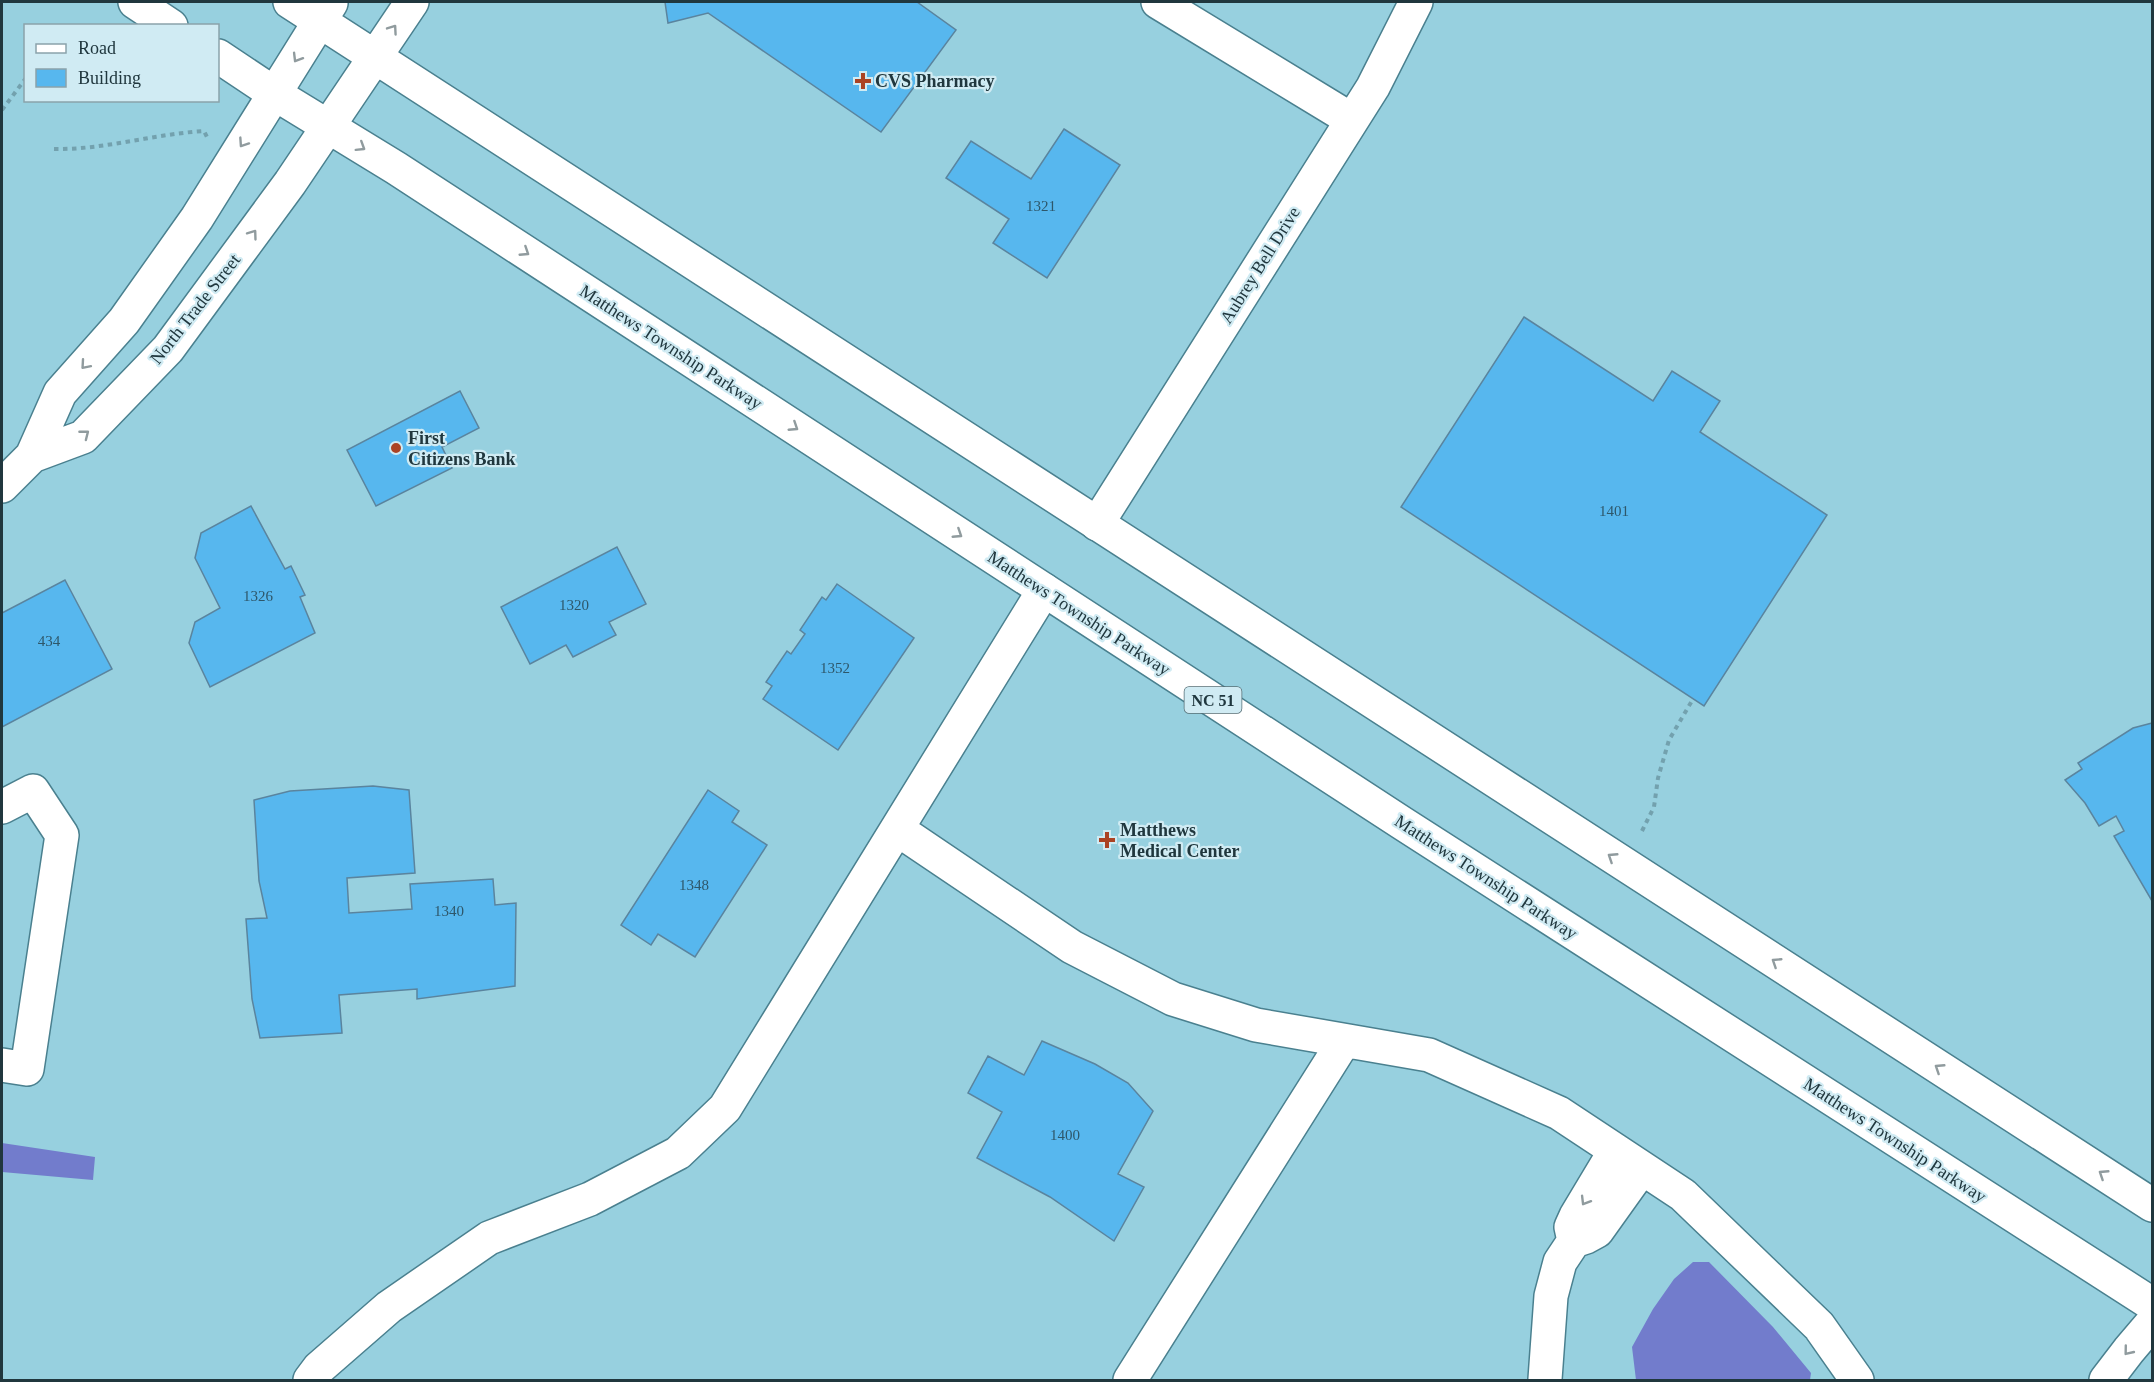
<svg xmlns="http://www.w3.org/2000/svg" width="2154" height="1382" font-family="'Times New Roman',serif">
  <rect width="100%" height="100%" fill="#97d0df"/>
  <path fill="#727ccc" d="M 2,1143 L 95,1157 L 93,1180 L 2,1172 Z
    M 1693,1262 L 1709,1262 L 1773,1327 L 1811,1373 L 1810,1380 L 1636,1380 L 1632,1347 L 1653,1309 L 1674,1279 Z"/>
  <path fill="#57b7ee" stroke="#5a849e" stroke-width="1.5" d="M 665,2 L 917,2 L 956,30 L 881,132 L 708,13 L 668,23 Z
    M 1064,129 L 1120,165 L 1047,278 L 993,243 L 1009,219 L 946,178 L 971,141 L 1031,179 Z
    M 1524,317 L 1653,401 L 1672,371 L 1720,401 L 1700,432 L 1827,515 L 1704,706 L 1401,507 Z
    M 460,391 L 479,428 L 442,447 L 452,468 L 376,506 L 347,450 Z
    M 251,506 L 285,569 L 291,566 L 305,595 L 300,597 L 315,633 L 210,687 L 189,643 L 195,622 L 220,608 L 195,558 L 201,533 Z
    M 617,547 L 646,604 L 609,622 L 616,635 L 573,657 L 566,645 L 530,664 L 501,607 Z
    M 65,580 L 112,669 L 2,727 L 2,613 Z
    M 837,584 L 914,638 L 838,750 L 763,699 L 772,686 L 766,682 L 787,651 L 791,654 L 805,634 L 800,630 L 822,597 L 826,600 Z
    M 2152,723 L 2152,901 L 2114,836 L 2124,831 L 2116,816 L 2099,826 L 2085,803 L 2065,780 L 2082,769 L 2078,763 L 2133,728 Z
    M 373,786 L 409,790 L 415,873 L 347,878 L 349,913 L 412,909 L 410,884 L 493,879 L 495,905 L 516,903 L 515,986 L 417,999 L 417,989 L 339,995 L 342,1033 L 260,1038 L 252,999 L 246,919 L 267,918 L 259,881 L 254,800 L 290,791 Z
    M 708,790 L 739,811 L 732,822 L 767,845 L 695,957 L 658,934 L 651,945 L 621,925 Z
    M 1042,1041 L 1095,1064 L 1128,1083 L 1153,1111 L 1118,1174 L 1144,1187 L 1114,1241 L 1050,1197 L 977,1158 L 1002,1112 L 968,1093 L 988,1056 L 1024,1075 Z"/>
  <g fill="none" stroke-linecap="round" stroke-linejoin="round">
    <g stroke="#4a808f" stroke-width="36">
      <path id="minor" d="M 1158,2 L 1352,120
        M 1097,524 L 1373,87 L 1416,2
        M 2,807 L 33,791 L 62,835 L 27,1069 L 2,1065
        M 897,829 L 1072,947 L 1173,999 L 1256,1025 L 1429,1055 L 1559,1113 L 1683,1195 L 1819,1326 L 1857,1380
        M 1615,1151 L 1576,1216 L 1571,1227 L 1574,1241 L 1586,1237 L 1597,1231 L 1642,1168
        M 1545,1379 L 1551,1296 L 1560,1262 L 1574,1241
        M 310,1380 L 319,1368 L 389,1307 L 489,1238 L 590,1199 L 678,1153 L 725,1108 L 1044,590
        M 1130,1380 L 1344,1041
        M 2106,1380 L 2129,1350 L 2152,1323"/>
    </g>
    <g stroke="#4a808f" stroke-width="36">
      <path id="major" d="M 135,2 L 171,26
        M 290,2 L 2152,1205
        M 218,56 L 275,94 L 396,168 L 1402,823 L 2152,1304
        M 32,456 L 83,437 L 168,349 L 290,183 L 412,2
        M 2,486 L 32,456 L 60,393 L 124,321 L 197,218 L 331,3"/>
    </g>
    <path stroke="#73a1ae" stroke-width="4" stroke-dasharray="4.5 4.5" stroke-linecap="butt" d="M 2,110 L 26,78
      M 54,149 C 103,150 154,134 204,131 L 207,137
      M 1642,831 L 1654,807 L 1658,778 L 1669,740 L 1693,699"/>
    <use href="#minor" stroke="#fff" stroke-width="33"/>
    <use href="#major" stroke="#fff" stroke-width="33"/>
  </g>
  <defs><path id="oneway-chevron" d="M-2-3.5L2.5 0L-2 3.5" fill="none" stroke-width="1.6" stroke-linecap="round" stroke-linejoin="round" transform="scale(1.5)"/></defs>
  <g stroke="#909b9e">
    <use href="#oneway-chevron" transform="translate(393 29) rotate(-55)"/>
    <use href="#oneway-chevron" transform="translate(297 58) rotate(121)"/>
    <use href="#oneway-chevron" transform="translate(243 143) rotate(124)"/>
    <use href="#oneway-chevron" transform="translate(361 147) rotate(32)"/>
    <use href="#oneway-chevron" transform="translate(253 234) rotate(-54)"/>
    <use href="#oneway-chevron" transform="translate(525 252) rotate(33)"/>
    <use href="#oneway-chevron" transform="translate(85 365) rotate(131)"/>
    <use href="#oneway-chevron" transform="translate(794 427) rotate(33)"/>
    <use href="#oneway-chevron" transform="translate(85 434) rotate(-38)"/>
    <use href="#oneway-chevron" transform="translate(958 534) rotate(33)"/>
    <use href="#oneway-chevron" transform="translate(1612 857) rotate(-147)"/>
    <use href="#oneway-chevron" transform="translate(1776 962) rotate(-147)"/>
    <use href="#oneway-chevron" transform="translate(1939 1068) rotate(-147)"/>
    <use href="#oneway-chevron" transform="translate(2103 1174) rotate(-147)"/>
    <use href="#oneway-chevron" transform="translate(1585 1201) rotate(121)"/>
    <use href="#oneway-chevron" transform="translate(2128 1351) rotate(129)"/>
  </g>
  <g fill="#ab4324" stroke="#d0ebf3" stroke-width="2">
    <path d="M860 72h6v6h6v6h-6v6h-6v-6h-6v-6h6z"/>
    <circle cx="396" cy="448" r="6"/>
    <path d="M1104 831h6v6h6v6h-6v6h-6v-6h-6v-6h6z"/>
  </g>
  <g text-anchor="middle" stroke-width="4.5" stroke-linejoin="round" paint-order="stroke">
    <g font-size="15" fill="#2e576a">
      <text x="1041" y="211">1321</text>
      <text x="1614" y="516">1401</text>
      <text x="258" y="601">1326</text>
      <text x="574" y="610">1320</text>
      <text x="49" y="646">434</text>
      <text x="835" y="673">1352</text>
      <text x="694" y="890">1348</text>
      <text x="449" y="916">1340</text>
      <text x="1065" y="1140">1400</text>
    </g>
    <rect fill="#d0ebf3" stroke="#556d74" stroke-width="1.5" x="1184.5" y="687" width="57" height="26" rx="4.5"/>
    <g font-size="16" font-weight="bold" fill="#20373e">
      <text x="1213" y="706">NC 51</text>
    </g>
    <g font-size="18" font-weight="bold" fill="#20373e" stroke="#d0ebf3" text-anchor="start">
      <text x="875" y="87">CVS Pharmacy</text>
      <text x="408" y="444">First<tspan x="408" dy="21">Citizens Bank</tspan></text>
      <text x="1120" y="836">Matthews<tspan x="1120" dy="21">Medical Center</tspan></text>
    </g>
    <g font-size="18" fill="#20373e" stroke="#d0ebf3">
      <text transform="translate(1260 265) rotate(-58)" y="6">Aubrey Bell Drive</text>
      <text transform="translate(195 309) rotate(-52)" y="6">North Trade Street</text>
      <text transform="translate(671 347) rotate(33)" y="6">Matthews Township Parkway</text>
      <text transform="translate(1079 613) rotate(33)" y="6">Matthews Township Parkway</text>
      <text transform="translate(1486 877) rotate(33)" y="6">Matthews Township Parkway</text>
      <text transform="translate(1895 1140) rotate(33)" y="6">Matthews Township Parkway</text>
    </g>
  </g>
  <rect width="2154" height="1382" fill="none" stroke="#20373e" stroke-width="6"/>
  <rect x="24" y="24" width="195" height="78" fill="#d0ebf3" stroke="#8aa3ab" stroke-width="1.5"/>
  <rect x="36" y="44" width="30" height="9" fill="#ffffff" stroke="#8aa3ab" stroke-width="1.5"/>
  <text x="78" y="54" font-size="18" fill="#20373e">Road</text>
  <rect x="36" y="69" width="30" height="18" fill="#57b7ee" stroke="#8aa3ab" stroke-width="1.5"/>
  <text x="78" y="84" font-size="18" fill="#20373e">Building</text>
</svg>
